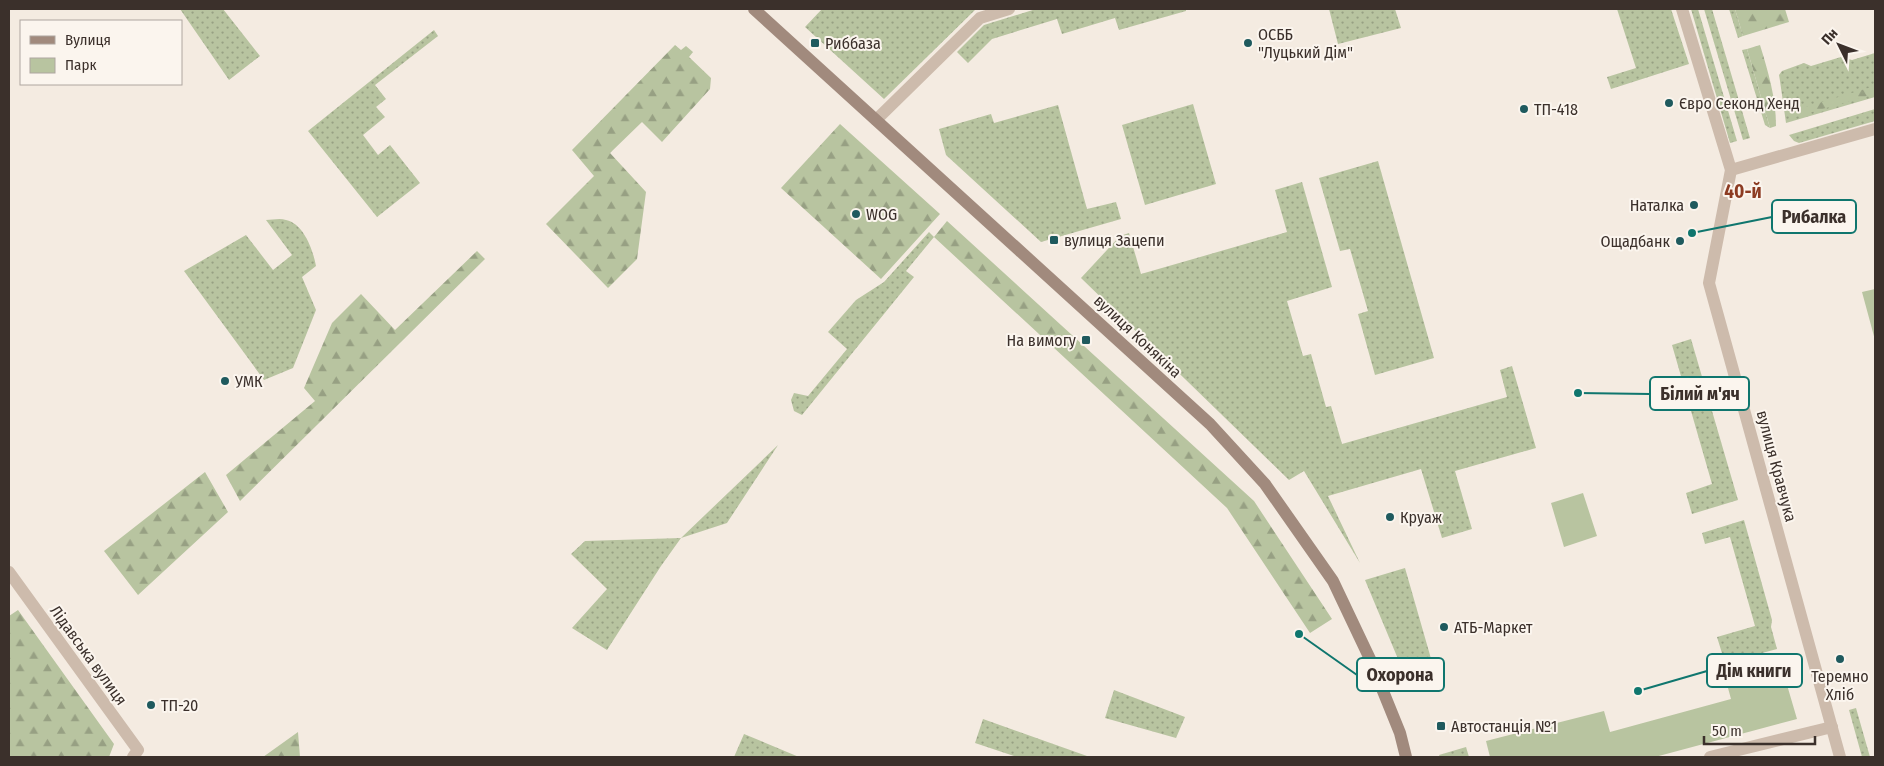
<svg xmlns="http://www.w3.org/2000/svg" width="1884" height="766" font-family="'Fira Sans Condensed',sans-serif">
  <defs>
    <pattern id="grass-dots" width="8" height="8" patternUnits="userSpaceOnUse" patternTransform="scale(1.25)"><rect width="8" height="8" fill="#b8c4a0"/><path d="M2 2h.1M6 6h.1" fill="none" stroke="#97a083" stroke-width="1.8" stroke-linecap="round"/></pattern>
    <pattern id="forest-firs" width="22" height="20" patternUnits="userSpaceOnUse" patternTransform="scale(1.25)"><rect width="22" height="20" fill="#b8c4a0"/><path d="M5 1l3.5 6h-7zM16 11l3.5 6h-7z" fill="#97a083"/></pattern>
  </defs>
  <rect width="100%" height="100%" fill="#f4ebe1"/>
  <path fill="url(#grass-dots)" d="M 180,9 L 223,9 L 260,56 L 229,80 Z
    M 822,9 L 976,9 L 884,99 L 805,27 Z
    M 1036,9 L 1186,9 L 1186,11 L 1119,30 L 1115,18 L 1062,34 L 1057,19 L 992,39 L 968,63 L 957,52 L 984,25 Z
    M 1329,9 L 1395,9 L 1401,28 L 1338,44 Z
    M 1617,9 L 1671,9 L 1689,64 L 1611,89 L 1607,77 L 1636,68 Z
    M 1691,9 L 1698,9 L 1737,141 L 1730,143 Z
    M 1704,9 L 1712,9 L 1750,138 L 1743,140 Z
    M 1729,9 L 1735,9 L 1743,36 L 1738,38 Z
    M 434,30 L 438,36 L 375,85 L 386,99 L 376,107 L 385,117 L 363,135 L 378,155 L 390,145 L 420,183 L 377,217 L 308,131 Z
    M 1747,49 L 1770,128 L 1765,125 L 1742,50 Z
    M 1875,53 L 1875,97 L 1786,123 L 1780,81 L 1779,75 L 1782,71 L 1804,63 L 1811,66 L 1841,57 L 1852,60 Z
    M 1193,104 L 1216,184 L 1145,205 L 1122,125 Z
    M 1058,105 L 1087,209 L 1116,202 L 1121,219 L 1041,242 L 946,155 L 939,129 L 991,114 L 994,123 Z
    M 1875,109 L 1875,121 L 1799,143 L 1794,141 L 1789,135 Z
    M 1378,161 L 1434,358 L 1375,375 L 1358,314 L 1368,311 L 1350,249 L 1340,251 L 1319,178 Z
    M 1302,182 L 1332,287 L 1287,301 L 1303,356 L 1311,354 L 1326,407 L 1331,406 L 1342,444 L 1507,397 L 1500,370 L 1512,366 L 1536,448 L 1455,471 L 1472,529 L 1442,538 L 1421,469 L 1328,496 L 1360,563 L 1304,471 L 1289,480 L 1081,278 L 1120,236 L 1129,233 L 1141,274 L 1287,232 L 1275,190 Z
    M 266,220 C 272,220 280,218 286,220 C 304,224 313,250 316,266 L 302,277 L 316,310 L 293,368 L 264,380 L 184,271 L 246,235 L 273,270 L 292,255 Z
    M 929,232 L 934,237 L 906,271 L 914,277 L 802,415 L 794,411 L 791,400 L 794,393 L 808,396 L 847,349 L 828,332 L 856,300 L 884,282 Z
    M 1691,339 L 1738,500 L 1692,514 L 1686,493 L 1712,484 L 1672,345 Z
    M 778,445 L 727,523 L 681,538 L 661,566 L 607,650 L 572,628 L 607,589 L 571,554 L 585,541 L 681,538 Z
    M 1744,520 L 1772,620 L 1771,627 L 1777,649 L 1725,663 L 1717,637 L 1755,626 L 1730,537 L 1705,544 L 1702,533 Z
    M 1405,568 L 1438,683 L 1411,690 L 1365,580 Z
    M 1114,690 L 1185,717 L 1176,738 L 1105,718 Z
    M 1856,708 L 1870,757 L 1862,757 L 1849,710 Z
    M 983,719 L 1087,756 L 1087,757 L 1017,757 L 975,743 Z
    M 744,734 L 799,757 L 734,757 Z
    M 1466,747 L 1469,757 L 1440,757 L 1439,755 Z"/>
  <path fill="url(#forest-firs)" d="M 1735,9 L 1785,9 L 1789,22 L 1743,36 Z
    M 675,45 L 681,50 L 686,46 L 693,52 L 689,57 L 711,78 L 710,89 L 662,142 L 642,122 L 610,153 L 646,192 L 637,259 L 608,288 L 546,224 L 594,176 L 572,150 Z
    M 1760,45 C 1768,71 1776,98 1776,126 L 1770,128 L 1747,49 Z
    M 1875,86 L 1875,94 L 1791,118 L 1789,114 L 1792,111 Z
    M 840,124 L 940,214 L 881,279 L 781,188 Z
    M 947,221 L 1254,501 L 1332,619 L 1310,633 L 1227,508 L 934,237 Z
    M 477,251 L 485,259 L 240,501 L 226,475 L 315,401 L 304,388 L 332,323 L 361,294 L 395,330 Z
    M 205,472 L 228,512 L 138,595 L 104,551 Z
    M 18,610 L 114,744 L 109,757 L 9,757 L 9,616 Z
    M 298,732 L 300,757 L 263,757 Z"/>
  <path fill="#b8c4a0" d="M 1875,289 L 1875,340 L 1862,292 Z
    M 1583,493 L 1597,536 L 1564,547 L 1551,503 Z
    M 1780,661 L 1797,719 L 1655,757 L 1490,757 L 1486,741 L 1604,711 L 1610,732 L 1731,699 L 1725,677 Z"/>
  <g fill="none" stroke-linecap="round" stroke-linejoin="round">
    <path stroke="#cdbbac" stroke-width="12" d="M 876,120 L 980,18 L 1009,9
      M 1731,170 L 1875,129
      M 9,572 L 138,750 L 133,757
      M 1710,757 L 1832,727"/>
    <path stroke="#cdbbac" stroke-width="12" d="M 1682,9 L 1731,170 L 1709,283 L 1840,757"/>
    <path stroke="#a18a7d" stroke-width="12" d="M 754,9 L 1210,424 L 1265,484 L 1333,581 L 1370,659 L 1400,733 L 1406,757"/>
  </g>
  <g fill="#1f5a5e" stroke="#fbf5ee" stroke-width="2">
    <rect x="810" y="38" width="10" height="10" rx="2.5"/>
    <circle cx="1248" cy="43" r="5"/>
    <circle cx="1669" cy="103" r="5"/>
    <circle cx="1524" cy="109" r="5"/>
    <circle cx="1694" cy="205" r="5"/>
    <circle cx="856" cy="214" r="5"/>
    <rect x="1049" y="235" width="10" height="10" rx="2.5"/>
    <circle cx="1680" cy="241" r="5"/>
    <rect x="1081" y="335" width="10" height="10" rx="2.5"/>
    <circle cx="225" cy="381" r="5"/>
    <circle cx="1390" cy="517" r="5"/>
    <circle cx="1444" cy="627" r="5"/>
    <circle cx="1840" cy="659" r="5"/>
    <circle cx="151" cy="705" r="5"/>
    <rect x="1436" y="721" width="10" height="10" rx="2.5"/>
  </g>
  <g text-anchor="middle" stroke-width="4" stroke-linejoin="round" paint-order="stroke">
    <g font-size="16" fill="#3b302b" stroke="#fbf5ee" text-anchor="start">
      <text x="1258" y="40">ОСББ<tspan x="1258" dy="18">"Луцький Дім"</tspan></text>
      <text x="825" y="49">Риббаза</text>
      <text x="1679" y="109">Євро Секонд Хенд</text>
      <text x="1534" y="115">ТП-418</text>
      <text x="1684" y="211" text-anchor="end">Наталка</text>
      <text x="866" y="220">WOG</text>
      <text x="1064" y="246">вулиця Зацепи</text>
      <text x="1670" y="247" text-anchor="end">Ощадбанк</text>
      <text x="1076" y="346" text-anchor="end">На вимогу</text>
      <text x="235" y="387">УМК</text>
      <text x="1400" y="523">Круаж</text>
      <text x="1454" y="633">АТБ-Маркет</text>
      <text x="1840" y="682" text-anchor="middle">Теремно<tspan x="1840" dy="18">Хліб</tspan></text>
      <text x="161" y="711">ТП-20</text>
      <text x="1451" y="732">Автостанція №1</text>
    </g>
    <g font-size="16" fill="#3b302b" stroke="#fbf5ee">
      <text transform="translate(1138 336) rotate(43)" y="6">вулиця Конякіна</text>
      <text transform="translate(1777 466) rotate(75)" y="6">вулиця Кравчука</text>
      <text transform="translate(89 655) rotate(54)" y="6">Лідавська вулиця</text>
    </g>
    <g font-size="19" font-weight="bold" fill="#8c3b22" stroke="#fbf5ee">
      <text x="1743" y="198">40-й</text>
    </g>
  </g>
  <path fill="none" stroke="#0f766e" stroke-width="2" d="M1692 233L1772 217M1578 393L1650 394M1638 691L1707 671M1299 634L1357 675"/>
  <g fill="#0f766e" stroke="#fbf5ee" stroke-width="2">
    <circle cx="1692" cy="233" r="5"/>
    <circle cx="1578" cy="393" r="5"/>
    <circle cx="1638" cy="691" r="5"/>
    <circle cx="1299" cy="634" r="5"/>
  </g>
  <g fill="#fbf5ee" stroke="#0f766e" stroke-width="2">
    <rect x="1772" y="200" width="84" height="33" rx="5"/>
    <rect x="1650" y="377" width="99" height="33" rx="5"/>
    <rect x="1707" y="654" width="95" height="33" rx="5"/>
    <rect x="1357" y="658" width="87" height="33" rx="5"/>
  </g>
  <g font-size="18" text-anchor="middle" font-weight="bold" fill="#3b302b">
    <text x="1814" y="223">Рибалка</text>
    <text x="1700" y="400">Білий м'яч</text>
    <text x="1754" y="677">Дім книги</text>
    <text x="1400" y="681">Охорона</text>
  </g>
  <rect width="1884" height="766" fill="none" stroke="#3b302b" stroke-width="20"/>
  <rect x="20" y="20" width="162" height="65" fill="#fbf5ee" stroke="#aea6a0"/>
  <rect x="30" y="36" width="25" height="8" fill="#a18a7d" stroke="#aea6a0"/>
  <text x="65" y="45" font-size="15" fill="#3b302b">Вулиця</text>
  <rect x="30" y="58" width="25" height="15" fill="#b8c4a0" stroke="#aea6a0"/>
  <text x="65" y="70" font-size="15" fill="#3b302b">Парк</text>
  <g transform="translate(1839 45) rotate(312)" stroke="#fbf5ee" stroke-width="4" paint-order="stroke">
  <path d="M0-4L9 19L0 12L-9 19Z" fill="#3b302b"/>
  <text y="-8" font-size="14" font-weight="bold" text-anchor="middle" fill="#3b302b">Пн</text>
  </g>
  <path d="M1704 736v8h111v-8" fill="none" stroke="#3b302b" stroke-width="2.5"/>
  <text x="1712" y="736" font-size="15" fill="#3b302b" stroke="#fbf5ee" stroke-width="4" paint-order="stroke">50 m</text>
</svg>
